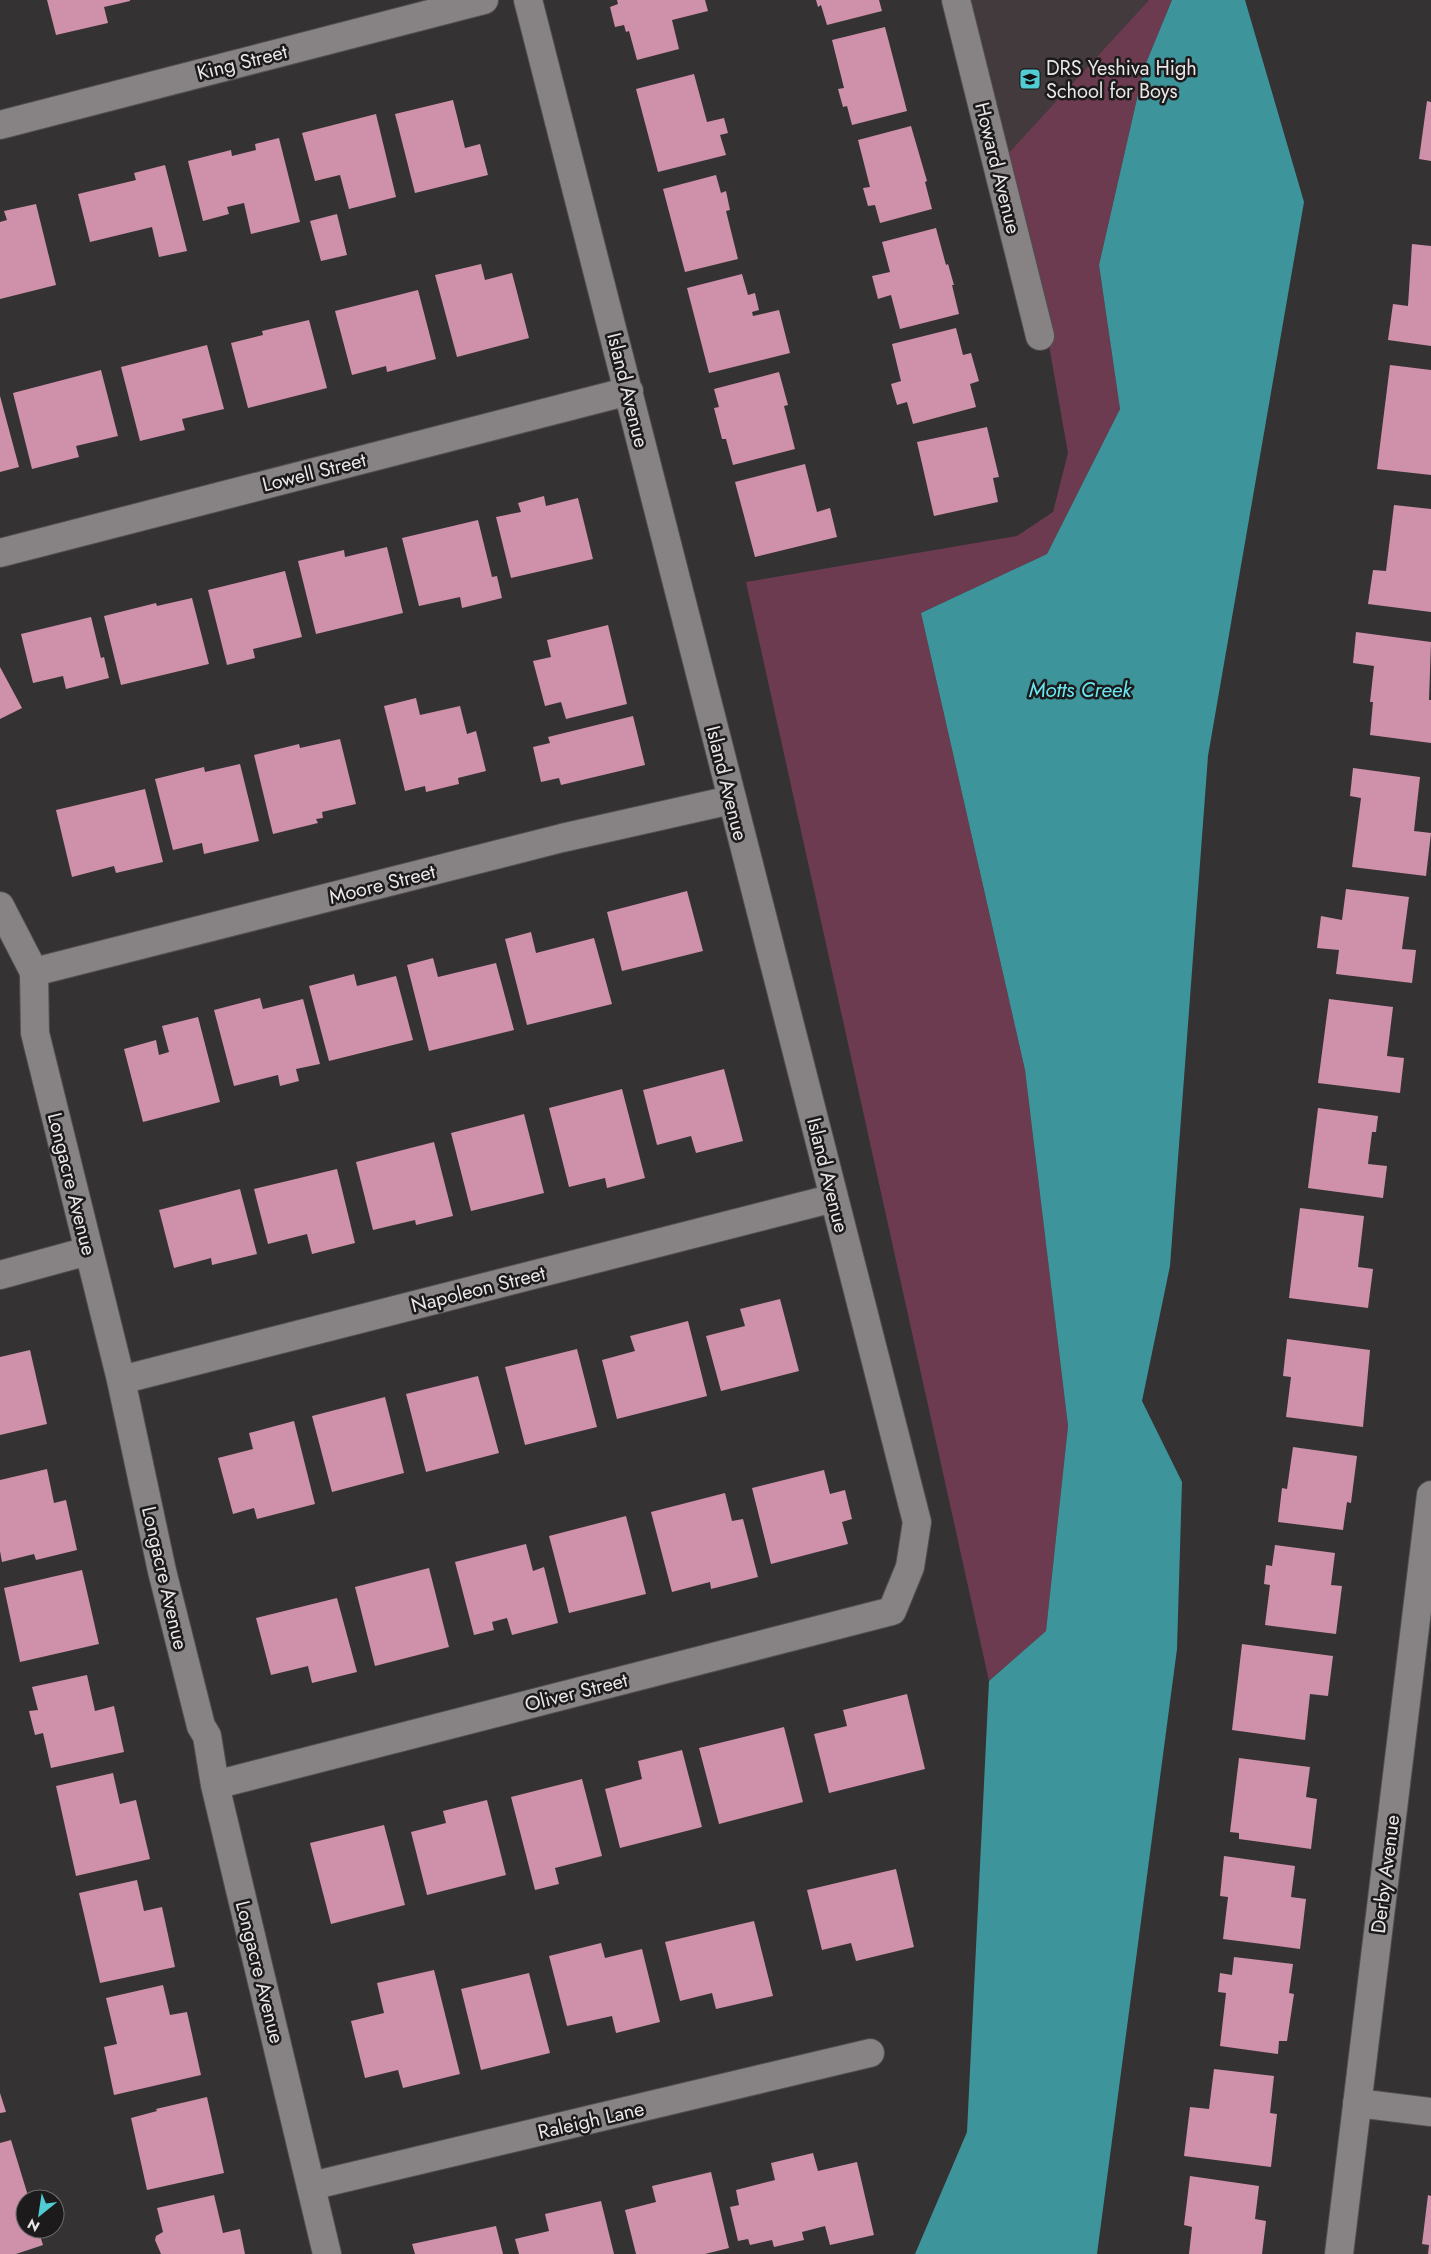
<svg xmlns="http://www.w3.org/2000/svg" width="1431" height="2254" font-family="Jost,sans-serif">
  <rect width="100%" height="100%" fill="#353233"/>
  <path fill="#433a3d" d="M 964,0 L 1149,0 L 1004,158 Z"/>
  <path fill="#6c3b50" d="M 1149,0 L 1172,0 L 1144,68 L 1099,265 L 1120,409 L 1047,554 L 921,613 L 1025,1070 L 1068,1426 L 1046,1631 L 989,1681 L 746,582 L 1017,536 L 1053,512 L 1068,453 L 1045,323 L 1004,158 Z"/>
  <path fill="#3e949b" d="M 1172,0 L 1245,0 L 1304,202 L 1208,756 L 1170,1266 L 1142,1401 L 1182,1482 L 1177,1649 L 1097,2254 L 915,2254 L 967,2132 L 989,1681 L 1046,1631 L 1068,1426 L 1025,1070 L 921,613 L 1047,554 L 1120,409 L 1099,265 L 1144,68 Z"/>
  <path fill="#cf91aa" d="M 47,0 L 130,0 L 130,1 L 104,7 L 108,23 L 56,35 Z
    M 617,0 L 705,0 L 708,11 L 672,20 L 679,49 L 637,60 L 629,31 L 626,32 L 624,25 L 615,27 L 610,7 L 618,4 Z
    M 816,0 L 879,0 L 882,11 L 827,25 L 821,5 L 818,7 Z
    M 885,27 L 907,111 L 852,125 L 847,106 L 843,107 L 838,89 L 844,88 L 832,40 Z
    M 694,74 L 707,122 L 724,118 L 728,133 L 720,135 L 726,155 L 658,172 L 636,89 Z
    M 453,100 L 465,148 L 480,144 L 488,175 L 415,193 L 395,114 Z
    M 1427,101 L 1431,102 L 1431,161 L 1419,159 Z
    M 376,114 L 396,197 L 349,209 L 340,175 L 315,181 L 302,133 Z
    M 911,126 L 927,181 L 925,182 L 932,209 L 880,223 L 875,205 L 868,206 L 863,188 L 870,187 L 858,140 Z
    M 279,138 L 300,222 L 251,234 L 244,203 L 227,207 L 229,214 L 203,221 L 188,161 L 231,150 L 232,156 L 256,150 L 255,144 Z
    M 165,165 L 187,251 L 159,257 L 152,227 L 90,242 L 78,194 L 136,180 L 134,173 Z
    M 716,175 L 721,193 L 726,191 L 730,210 L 726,211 L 738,259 L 685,272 L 663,189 Z
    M 36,204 L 56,285 L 0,299 L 0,222 L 7,220 L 4,211 Z
    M 337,214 L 347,255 L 321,261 L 310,221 Z
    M 936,228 L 946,265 L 948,264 L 954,285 L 952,285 L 959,314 L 900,329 L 891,295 L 878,299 L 872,276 L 890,272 L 882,242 Z
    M 1412,244 L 1431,246 L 1431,346 L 1388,340 L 1393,304 L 1408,306 Z
    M 481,264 L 485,280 L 512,273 L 529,338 L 457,357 L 435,275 Z
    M 742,274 L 748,295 L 755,293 L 759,310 L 752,312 L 753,316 L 779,310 L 790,353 L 709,373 L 687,288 Z
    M 418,290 L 436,359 L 387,372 L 386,366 L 352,375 L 335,311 Z
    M 309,320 L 327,388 L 248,408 L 231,343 L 263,335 L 262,331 Z
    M 956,328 L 963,355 L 971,353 L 979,381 L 970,384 L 976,407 L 913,424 L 907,402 L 897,405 L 891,384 L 901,381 L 892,344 Z
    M 207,345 L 224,409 L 182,419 L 185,430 L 140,441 L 121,367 Z
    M 1390,365 L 1431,370 L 1431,475 L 1377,469 Z
    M 101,370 L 118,436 L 76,446 L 79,457 L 32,469 L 13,393 Z
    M 779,372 L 788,405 L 784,406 L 795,449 L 733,465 L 726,439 L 722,439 L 714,408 L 719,407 L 714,389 Z
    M 0,396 L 19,467 L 0,472 Z
    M 987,427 L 999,477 L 993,478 L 998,502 L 934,516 L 917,442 Z
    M 805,464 L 817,512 L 830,508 L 837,537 L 755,557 L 735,482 Z
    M 544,496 L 546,506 L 578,498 L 593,559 L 511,578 L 496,517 L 521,512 L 518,503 Z
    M 1394,505 L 1431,509 L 1431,612 L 1368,604 L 1373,570 L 1386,571 Z
    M 478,520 L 492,577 L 497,576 L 502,598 L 462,608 L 460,597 L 419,606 L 402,538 Z
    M 387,547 L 403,613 L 316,634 L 298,561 L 344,550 L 345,557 Z
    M 285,571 L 302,637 L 253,649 L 255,658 L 227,665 L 208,590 Z
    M 192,598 L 209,664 L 121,685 L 104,616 L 156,603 L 157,606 Z
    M 91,617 L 101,658 L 104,657 L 109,678 L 66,689 L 63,676 L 33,683 L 21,634 Z
    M 608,625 L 627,704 L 566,719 L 561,702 L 545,706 L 533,661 L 551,657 L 547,640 Z
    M 1356,632 L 1431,642 L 1429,700 L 1431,700 L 1431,743 L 1370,735 L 1373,702 L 1370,702 L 1374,666 L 1353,663 Z
    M 0,667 L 22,708 L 0,719 Z
    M 416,698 L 420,715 L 460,706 L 467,734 L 476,731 L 486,771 L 458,778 L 459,784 L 426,792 L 425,786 L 405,791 L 384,706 Z
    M 633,716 L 645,765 L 561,785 L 559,778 L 541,782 L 533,747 L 550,743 L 548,737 Z
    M 340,739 L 356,804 L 322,812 L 323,818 L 316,819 L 318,823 L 273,834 L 254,755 L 299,744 L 300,748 Z
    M 240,764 L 259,841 L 204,854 L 202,843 L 173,850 L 155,779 L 204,767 L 205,772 Z
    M 1353,768 L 1420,777 L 1414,831 L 1431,833 L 1426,876 L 1352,867 L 1361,798 L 1350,796 Z
    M 145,789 L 163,862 L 116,873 L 114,866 L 72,877 L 56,810 Z
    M 1346,889 L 1409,897 L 1402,949 L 1416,950 L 1412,983 L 1336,974 L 1339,950 L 1317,948 L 1321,916 L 1342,920 Z
    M 687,891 L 703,951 L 622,971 L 607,912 Z
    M 531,932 L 536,953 L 594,938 L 612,1004 L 527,1025 L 505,939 Z
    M 433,958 L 438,977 L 496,963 L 514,1030 L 429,1051 L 407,965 Z
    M 354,974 L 357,986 L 396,976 L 413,1040 L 329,1061 L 309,986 Z
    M 260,998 L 263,1009 L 303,999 L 320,1064 L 296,1069 L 299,1081 L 280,1086 L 278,1075 L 234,1086 L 214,1010 Z
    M 1329,999 L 1393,1007 L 1387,1056 L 1404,1058 L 1400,1093 L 1318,1083 Z
    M 198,1017 L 220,1102 L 143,1122 L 124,1049 L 156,1040 L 159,1055 L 169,1052 L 162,1026 Z
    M 724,1069 L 743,1141 L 696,1153 L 691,1136 L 657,1145 L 643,1090 Z
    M 622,1089 L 645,1178 L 607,1188 L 605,1178 L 569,1187 L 549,1108 Z
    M 1318,1108 L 1378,1116 L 1376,1132 L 1372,1132 L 1368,1164 L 1387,1166 L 1383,1198 L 1308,1188 Z
    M 524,1114 L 544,1193 L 471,1211 L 451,1133 Z
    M 434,1142 L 453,1216 L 416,1225 L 415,1220 L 373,1230 L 356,1162 Z
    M 337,1169 L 355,1243 L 312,1254 L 307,1234 L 268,1244 L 254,1189 Z
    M 240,1189 L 257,1254 L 212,1265 L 211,1258 L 174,1268 L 159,1210 Z
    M 1300,1208 L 1364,1216 L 1358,1267 L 1373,1269 L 1368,1308 L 1289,1298 Z
    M 780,1299 L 799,1371 L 721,1391 L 706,1336 L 745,1326 L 740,1309 Z
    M 688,1321 L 707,1396 L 617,1419 L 602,1360 L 635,1351 L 630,1336 Z
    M 1287,1339 L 1370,1350 L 1363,1427 L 1286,1417 L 1291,1377 L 1283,1376 Z
    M 577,1349 L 597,1427 L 525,1445 L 505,1367 Z
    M 30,1350 L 47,1424 L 0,1435 L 0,1357 Z
    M 478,1376 L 499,1453 L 426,1472 L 406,1394 Z
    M 385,1397 L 404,1473 L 332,1492 L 312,1416 Z
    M 294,1421 L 315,1504 L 257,1519 L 254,1508 L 233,1514 L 218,1458 L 253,1449 L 249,1433 Z
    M 1293,1447 L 1357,1456 L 1351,1503 L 1347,1502 L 1343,1530 L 1278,1522 L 1282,1488 L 1287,1489 Z
    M 47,1469 L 54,1503 L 66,1500 L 77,1550 L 36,1560 L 34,1554 L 2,1562 L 0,1551 L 0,1480 Z
    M 824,1470 L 830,1494 L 845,1490 L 852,1519 L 842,1522 L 848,1544 L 771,1564 L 752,1488 Z
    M 725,1493 L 732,1521 L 743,1519 L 758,1577 L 711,1589 L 710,1582 L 672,1592 L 651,1512 Z
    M 626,1516 L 646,1594 L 569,1613 L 549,1536 Z
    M 526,1544 L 533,1571 L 544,1567 L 558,1623 L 512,1635 L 507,1618 L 492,1622 L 494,1630 L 474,1635 L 455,1562 Z
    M 1275,1545 L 1335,1553 L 1331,1585 L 1342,1586 L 1336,1634 L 1265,1625 L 1270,1585 L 1264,1584 L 1266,1565 L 1272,1566 Z
    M 429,1568 L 449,1647 L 375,1666 L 355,1587 Z
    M 82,1570 L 99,1644 L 20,1662 L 4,1588 Z
    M 337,1598 L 357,1672 L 312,1683 L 308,1666 L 271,1675 L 256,1618 Z
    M 1242,1644 L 1333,1656 L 1328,1696 L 1310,1694 L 1305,1740 L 1232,1730 Z
    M 87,1675 L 95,1711 L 114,1706 L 124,1752 L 51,1768 L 43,1733 L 35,1735 L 29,1711 L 38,1710 L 32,1687 Z
    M 907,1694 L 925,1769 L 829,1793 L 814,1734 L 847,1726 L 843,1710 Z
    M 784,1727 L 803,1802 L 719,1824 L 699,1748 Z
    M 682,1750 L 702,1827 L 620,1848 L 605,1789 L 642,1779 L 638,1761 Z
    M 1239,1758 L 1310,1767 L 1306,1797 L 1317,1799 L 1311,1849 L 1239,1839 L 1239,1833 L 1230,1832 Z
    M 113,1773 L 120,1804 L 136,1800 L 150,1859 L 76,1876 L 56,1786 Z
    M 582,1779 L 602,1856 L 555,1868 L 559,1884 L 535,1890 L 511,1797 Z
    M 487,1800 L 506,1875 L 427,1895 L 411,1832 L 446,1823 L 443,1811 Z
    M 384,1825 L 405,1905 L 331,1924 L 310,1843 Z
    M 1224,1856 L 1295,1866 L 1291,1897 L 1306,1899 L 1300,1949 L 1223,1939 L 1228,1897 L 1220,1896 Z
    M 896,1869 L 914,1947 L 856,1961 L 851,1943 L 822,1950 L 807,1890 Z
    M 137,1880 L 144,1911 L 162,1907 L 175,1967 L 100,1983 L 79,1893 Z
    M 754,1921 L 773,1996 L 716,2009 L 712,1993 L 680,2001 L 665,1942 Z
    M 601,1943 L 605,1958 L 642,1949 L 660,2022 L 616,2033 L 612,2016 L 567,2026 L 549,1956 Z
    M 1234,1957 L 1293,1964 L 1289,1993 L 1294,1994 L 1287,2041 L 1279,2041 L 1278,2054 L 1220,2046 L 1226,1993 L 1218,1992 L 1220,1973 L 1232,1975 Z
    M 434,1970 L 460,2074 L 403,2088 L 398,2070 L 365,2078 L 351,2021 L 384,2013 L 377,1983 Z
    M 529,1973 L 550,2053 L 481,2070 L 461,1989 Z
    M 163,1985 L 170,2015 L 187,2012 L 201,2075 L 114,2095 L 104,2047 L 117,2044 L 106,1998 Z
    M 1214,2069 L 1274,2076 L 1270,2113 L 1277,2114 L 1271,2167 L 1184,2156 L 1190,2107 L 1209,2109 Z
    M 0,2093 L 6,2112 L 0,2113 Z
    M 207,2097 L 224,2173 L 147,2190 L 131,2118 L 157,2111 L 156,2109 Z
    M 11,2140 L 29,2199 L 25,2199 L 25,2229 L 38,2229 L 43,2245 L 16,2254 L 0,2254 L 0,2143 Z
    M 813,2153 L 818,2171 L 857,2162 L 874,2235 L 830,2245 L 825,2226 L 802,2232 L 804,2240 L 774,2247 L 772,2240 L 750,2245 L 748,2239 L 738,2241 L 730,2207 L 739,2205 L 736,2190 L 775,2180 L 771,2163 Z
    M 711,2172 L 729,2248 L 705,2254 L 636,2254 L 625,2210 L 656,2202 L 652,2186 Z
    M 1190,2176 L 1259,2186 L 1255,2219 L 1266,2221 L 1262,2254 L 1189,2254 L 1192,2227 L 1184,2225 Z
    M 214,2195 L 223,2233 L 240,2229 L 245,2254 L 161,2254 L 155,2240 L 156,2236 L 163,2232 L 157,2208 Z
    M 1428,2195 L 1431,2196 L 1431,2254 L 1428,2254 L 1429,2245 L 1422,2244 Z
    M 601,2201 L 614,2254 L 519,2254 L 515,2239 L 549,2231 L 545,2214 Z
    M 496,2226 L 503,2254 L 415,2254 L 412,2244 Z"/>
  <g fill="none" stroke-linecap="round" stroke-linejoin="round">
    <g stroke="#524f50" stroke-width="30">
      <path id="minor" d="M 956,0 L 1040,336
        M 0,125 L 484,0
        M 0,553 L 629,391
        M 0,906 L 34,972 L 35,1033 L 121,1380 L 162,1571 L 201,1726 L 207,1736 L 215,1785 L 327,2254
        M 34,972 L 562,838 L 731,800
        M 0,1275 L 88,1251
        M 121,1380 L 834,1198
        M 215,1785 L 892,1611 L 910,1567 L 917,1522 L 528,0
        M 1357,2103 L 1431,2112
        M 311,2186 L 870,2053
        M 1339,2254 L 1431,1495"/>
    </g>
    <use href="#minor" stroke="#878384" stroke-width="28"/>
  </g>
  <defs>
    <g id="school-square" transform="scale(1.125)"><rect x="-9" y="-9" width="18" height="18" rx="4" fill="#51ccd5" stroke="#1c1a1b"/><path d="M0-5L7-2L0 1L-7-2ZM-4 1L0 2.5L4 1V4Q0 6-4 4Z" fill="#111"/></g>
  </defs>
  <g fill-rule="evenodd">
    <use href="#school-square" x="1030" y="79"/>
  </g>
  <g text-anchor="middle" stroke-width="5" stroke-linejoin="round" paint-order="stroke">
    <g font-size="20" fill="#e9e7e7" stroke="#1c1a1b">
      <text transform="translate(242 62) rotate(-14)" y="7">King Street</text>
      <text transform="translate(998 168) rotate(76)" y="7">Howard Avenue</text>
      <text transform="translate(628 390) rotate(76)" y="7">Island Avenue</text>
      <text transform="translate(314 472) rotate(-14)" y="7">Lowell Street</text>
      <text transform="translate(727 783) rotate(76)" y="7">Island Avenue</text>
      <text transform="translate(382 884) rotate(-14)" y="7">Moore Street</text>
      <text transform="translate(828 1175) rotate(76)" y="7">Island Avenue</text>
      <text transform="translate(72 1184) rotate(76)" y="7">Longacre Avenue</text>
      <text transform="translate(478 1289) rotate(-14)" y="7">Napoleon Street</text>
      <text transform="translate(165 1578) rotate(77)" y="7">Longacre Avenue</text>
      <text transform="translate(576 1692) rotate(-14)" y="7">Oliver Street</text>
      <text transform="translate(1385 1874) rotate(-83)" y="7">Derby Avenue</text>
      <text transform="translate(260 1972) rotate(76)" y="7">Longacre Avenue</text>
      <text transform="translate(591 2120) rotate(-13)" y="7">Raleigh Lane</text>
    </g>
    <g font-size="20" fill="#e9e7e7" stroke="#1c1a1b" text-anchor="start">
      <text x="1046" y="75">DRS Yeshiva High<tspan x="1046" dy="23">School for Boys</tspan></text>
    </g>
    <g font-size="21" font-style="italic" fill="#69e8f1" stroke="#1c1a1b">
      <text x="1080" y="697">Motts Creek</text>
    </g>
  </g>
  <g transform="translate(40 2214) rotate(210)"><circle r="24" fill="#1c1a1b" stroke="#6e6c6d"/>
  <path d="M0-4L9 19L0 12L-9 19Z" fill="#51ccd5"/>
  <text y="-8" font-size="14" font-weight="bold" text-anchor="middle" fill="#e9e7e7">N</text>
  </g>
</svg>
